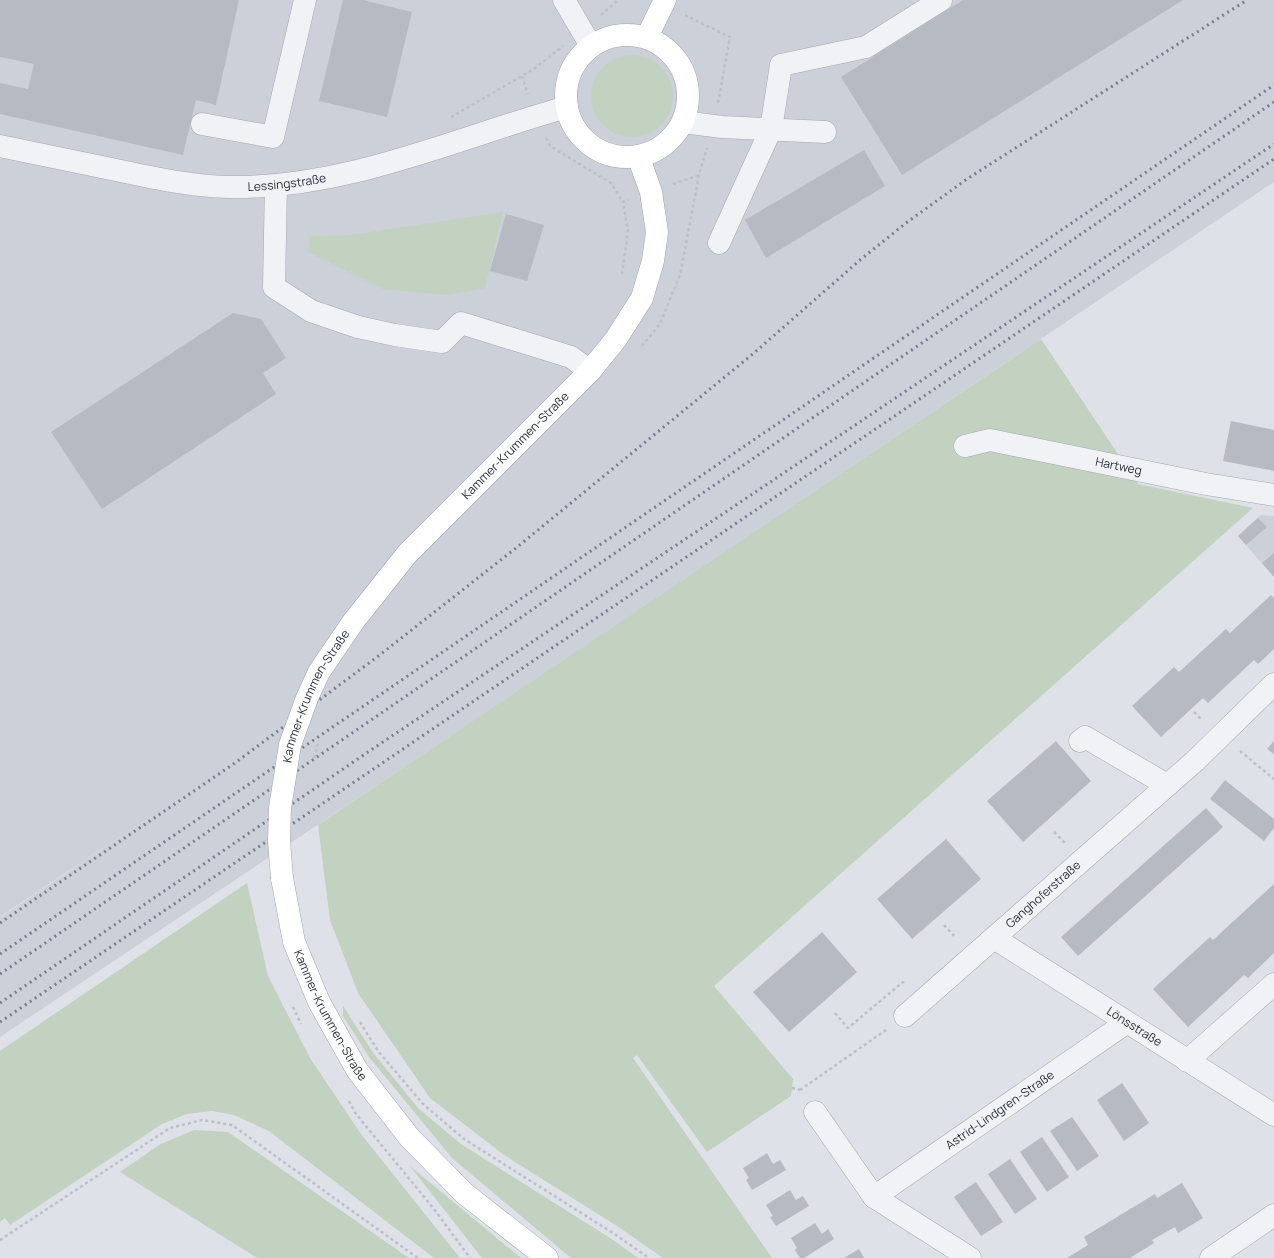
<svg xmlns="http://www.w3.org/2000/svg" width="1274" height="1258" font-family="Manrope,sans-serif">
  <rect width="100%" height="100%" fill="#dee1e7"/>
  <path fill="#ccd0d9" d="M 0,0 L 1274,0 L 1274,182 L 485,713 L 0,1037 L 0,918 L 158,811 L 0,917 Z
    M 1261,515 L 1274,516 L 1274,577 L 1238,536 Z"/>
  <path fill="#c3d1c0" d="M591 96a41 41 0 1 1 82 0a41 41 0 1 1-82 0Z
    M 503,212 L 485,288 L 447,295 L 383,289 L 308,252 L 310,236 L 351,235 Z
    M 1041,339 L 1138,484 L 1253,508 L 714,986 L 793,1079 L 791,1096 L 707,1152 L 637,1055 L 633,1058 L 772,1258 L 663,1258 L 617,1226 L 504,1155 L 430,1098 L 358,993 L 330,920 L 318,825 Z
    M 247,883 L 268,976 L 310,1058 L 361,1134 L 460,1258 L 434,1258 L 269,1131 L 234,1115 L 212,1111 L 187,1114 L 162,1124 L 10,1225 L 5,1218 L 0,1222 L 0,1051 Z
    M 343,1006 L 374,1054 L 419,1109 L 461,1144 L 610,1238 L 638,1258 L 571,1258 L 452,1158 L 369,1057 L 343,1016 Z
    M 194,1130 L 228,1132 L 409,1258 L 257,1258 L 120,1172 L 159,1145 Z
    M 410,1166 L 521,1258 L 482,1258 Z"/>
  <path fill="#b6bac3" d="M 0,0 L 239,0 L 216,105 L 196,100 L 183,155 L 0,114 L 0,83 L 28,89 L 34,64 L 0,57 Z
    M 343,0 L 363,0 L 412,12 L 387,117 L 319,101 Z
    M 963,0 L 1183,0 L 902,175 L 841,77 Z
    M 864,150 L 885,186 L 766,258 L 745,220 Z
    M 506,214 L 544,225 L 527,281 L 490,271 Z
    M 233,313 L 261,319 L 286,358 L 263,373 L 276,394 L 102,509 L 51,432 Z
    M 1231,421 L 1274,430 L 1274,471 L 1223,461 Z
    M 1258,518 L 1267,527 L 1246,545 L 1238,536 Z
    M 1274,553 L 1274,577 L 1262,563 Z
    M 1271,595 L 1274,598 L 1274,649 L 1258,664 L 1254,660 L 1208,703 L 1203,698 L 1161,737 L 1132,706 L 1174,667 L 1179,672 L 1226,629 L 1230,633 Z
    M 1056,741 L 1091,781 L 1023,842 L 987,801 Z
    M 1274,741 L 1274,754 L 1267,749 Z
    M 1225,780 L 1274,819 L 1274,828 L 1264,841 L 1210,799 Z
    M 1206,808 L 1223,827 L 1078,956 L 1061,937 Z
    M 946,839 L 981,879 L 912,939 L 877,899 Z
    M 1274,884 L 1274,953 L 1248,978 L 1244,975 L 1188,1027 L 1153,989 L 1210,937 L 1213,940 Z
    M 822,932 L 857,972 L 789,1032 L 753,992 Z
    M 1122,1083 L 1149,1123 L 1124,1141 L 1097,1100 Z
    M 1072,1117 L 1099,1156 L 1077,1171 L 1050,1131 Z
    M 1042,1137 L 1069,1177 L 1047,1192 L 1020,1152 Z
    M 767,1153 L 773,1164 L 780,1160 L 786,1170 L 752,1190 L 746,1180 L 749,1178 L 743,1168 Z
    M 1010,1159 L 1037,1199 L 1015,1214 L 988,1174 Z
    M 976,1182 L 1003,1222 L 981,1236 L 954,1197 Z
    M 1182,1183 L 1203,1218 L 1178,1233 L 1175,1227 L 1152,1240 L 1154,1243 L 1130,1258 L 1067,1258 L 1088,1245 L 1084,1237 L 1155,1194 L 1157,1198 Z
    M 790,1190 L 796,1200 L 803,1196 L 809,1206 L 776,1226 L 770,1217 L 773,1216 L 766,1205 Z
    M 815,1223 L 822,1234 L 828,1229 L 834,1239 L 804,1258 L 800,1258 L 795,1250 L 797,1248 L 791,1238 Z
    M 859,1249 L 864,1258 L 844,1258 Z"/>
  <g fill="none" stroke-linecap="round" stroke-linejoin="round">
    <g stroke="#a4a8b1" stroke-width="23">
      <g id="minor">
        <path d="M 564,0 L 591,46"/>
        <path d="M 683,122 L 722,127 L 825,132"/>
        <path d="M 202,124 L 273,137 L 305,0"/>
        <path id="s1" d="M 0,146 C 39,154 77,162 116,170 C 154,178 190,186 229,187 C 347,189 456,138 567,107"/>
        <path d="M 276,185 L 274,287 L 311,311 L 358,327 L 395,335 L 442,342 L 461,323 L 571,357 L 590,371"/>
        <path d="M 719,243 L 771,129 L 781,65 L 866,47 L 941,0"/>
        <path id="s2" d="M 965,446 L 990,440 L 1206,484 L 1274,495"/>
        <path d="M 1080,741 L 1085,737 L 1167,785"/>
        <path id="s3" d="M 994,938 L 1274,1115"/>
        <path id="s4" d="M 905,1016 L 1195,761 L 1274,684"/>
        <path d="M 1187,1061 L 1274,984"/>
        <path d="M 815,1112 L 874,1197 L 970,1258"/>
        <path id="s5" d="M 874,1197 L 1126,1023"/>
        <path d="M 1211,1258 L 1274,1215"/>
      </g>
    </g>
    <g stroke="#9ea5b2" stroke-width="23">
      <g id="major">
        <circle cx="627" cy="96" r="61"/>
        <path d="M 647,37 L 665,0"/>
        <path id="s6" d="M 353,622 L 407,554 L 590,371 L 616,339 L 642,298 L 653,261 L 657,232 L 651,192 L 638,156"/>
        <path id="s7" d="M 282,878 L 294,942 L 319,1002 L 357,1070 L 409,1137 L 465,1194 L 547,1258"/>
      </g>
    </g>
    <path stroke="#bdbfc6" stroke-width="2.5" stroke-dasharray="3 3" stroke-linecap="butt" d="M 601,15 L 618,0
      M 685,15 L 730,37 L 718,103
      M 522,76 L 528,94
      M 451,117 L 534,69 L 563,46
      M 546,138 L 550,146 L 611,183 L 623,202 L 629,200
      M 673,184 L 699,175
      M 622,274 L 628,231 L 623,202
      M 642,346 L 660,324 L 680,275 L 699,175 L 707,148
      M 1194,712 L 1202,720
      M 1240,751 L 1274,779
      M 1054,832 L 1065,843
      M 944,925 L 956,938
      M 293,1007 L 301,1024
      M 835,1013 L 848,1028 L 903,982 L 904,984
      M 360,1022 L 378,1051 L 423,1104 L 464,1139 L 613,1233 L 649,1258
      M 792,1088 L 800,1090
      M 800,1090 L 886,1030
      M 349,1101 L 356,1114 L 434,1209 L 470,1258
      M 0,1240 L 170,1128 L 202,1120 L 232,1125 L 418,1258"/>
    <use href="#minor" stroke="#f1f2f6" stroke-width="22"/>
    <use href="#major" stroke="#fff" stroke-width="22"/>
    <path stroke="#787f90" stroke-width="3" stroke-dasharray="2 4" stroke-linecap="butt" d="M 0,923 L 235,763 L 381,654 L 516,548 L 754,353 L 860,260 L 906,223 L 967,179 L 1247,0
      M 0,954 L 1274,85
      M 0,974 L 1274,102
      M 0,1003 L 371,750 L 1274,144
      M 0,1022 L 1274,159"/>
    <g stroke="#9ea5b2" stroke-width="23" stroke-linecap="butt">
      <g id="major-bridge">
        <path id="s8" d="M 282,878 L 279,841 L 280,808 L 290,745 L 307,698 L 319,672 L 353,622"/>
      </g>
    </g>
    <path stroke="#bdbfc6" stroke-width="2.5" stroke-dasharray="3 3" stroke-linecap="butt" d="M 314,758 L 318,743"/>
    <use href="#major-bridge" stroke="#fff" stroke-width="22"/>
  </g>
  <g text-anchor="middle" stroke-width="4" stroke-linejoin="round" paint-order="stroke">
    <g font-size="12" fill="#282e3d" stroke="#edf0f5">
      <text dy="4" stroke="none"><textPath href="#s1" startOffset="291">Lessingstraße</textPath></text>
      <text dy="4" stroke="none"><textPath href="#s6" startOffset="240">Kammer-Krummen-Straße</textPath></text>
      <text dy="4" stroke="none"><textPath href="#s2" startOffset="157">Hartweg</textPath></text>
      <text dy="4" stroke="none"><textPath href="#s8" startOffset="189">Kammer-Krummen-Straße</textPath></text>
      <text dy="4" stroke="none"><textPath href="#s4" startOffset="184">Ganghoferstraße</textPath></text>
      <text dy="4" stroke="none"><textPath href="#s7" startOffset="147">Kammer-Krummen-Straße</textPath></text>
      <text dy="4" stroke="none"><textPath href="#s3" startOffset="166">Lönsstraße</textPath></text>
      <text dy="4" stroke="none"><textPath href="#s5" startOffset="153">Astrid-Lindgren-Straße</textPath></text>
    </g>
  </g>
</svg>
